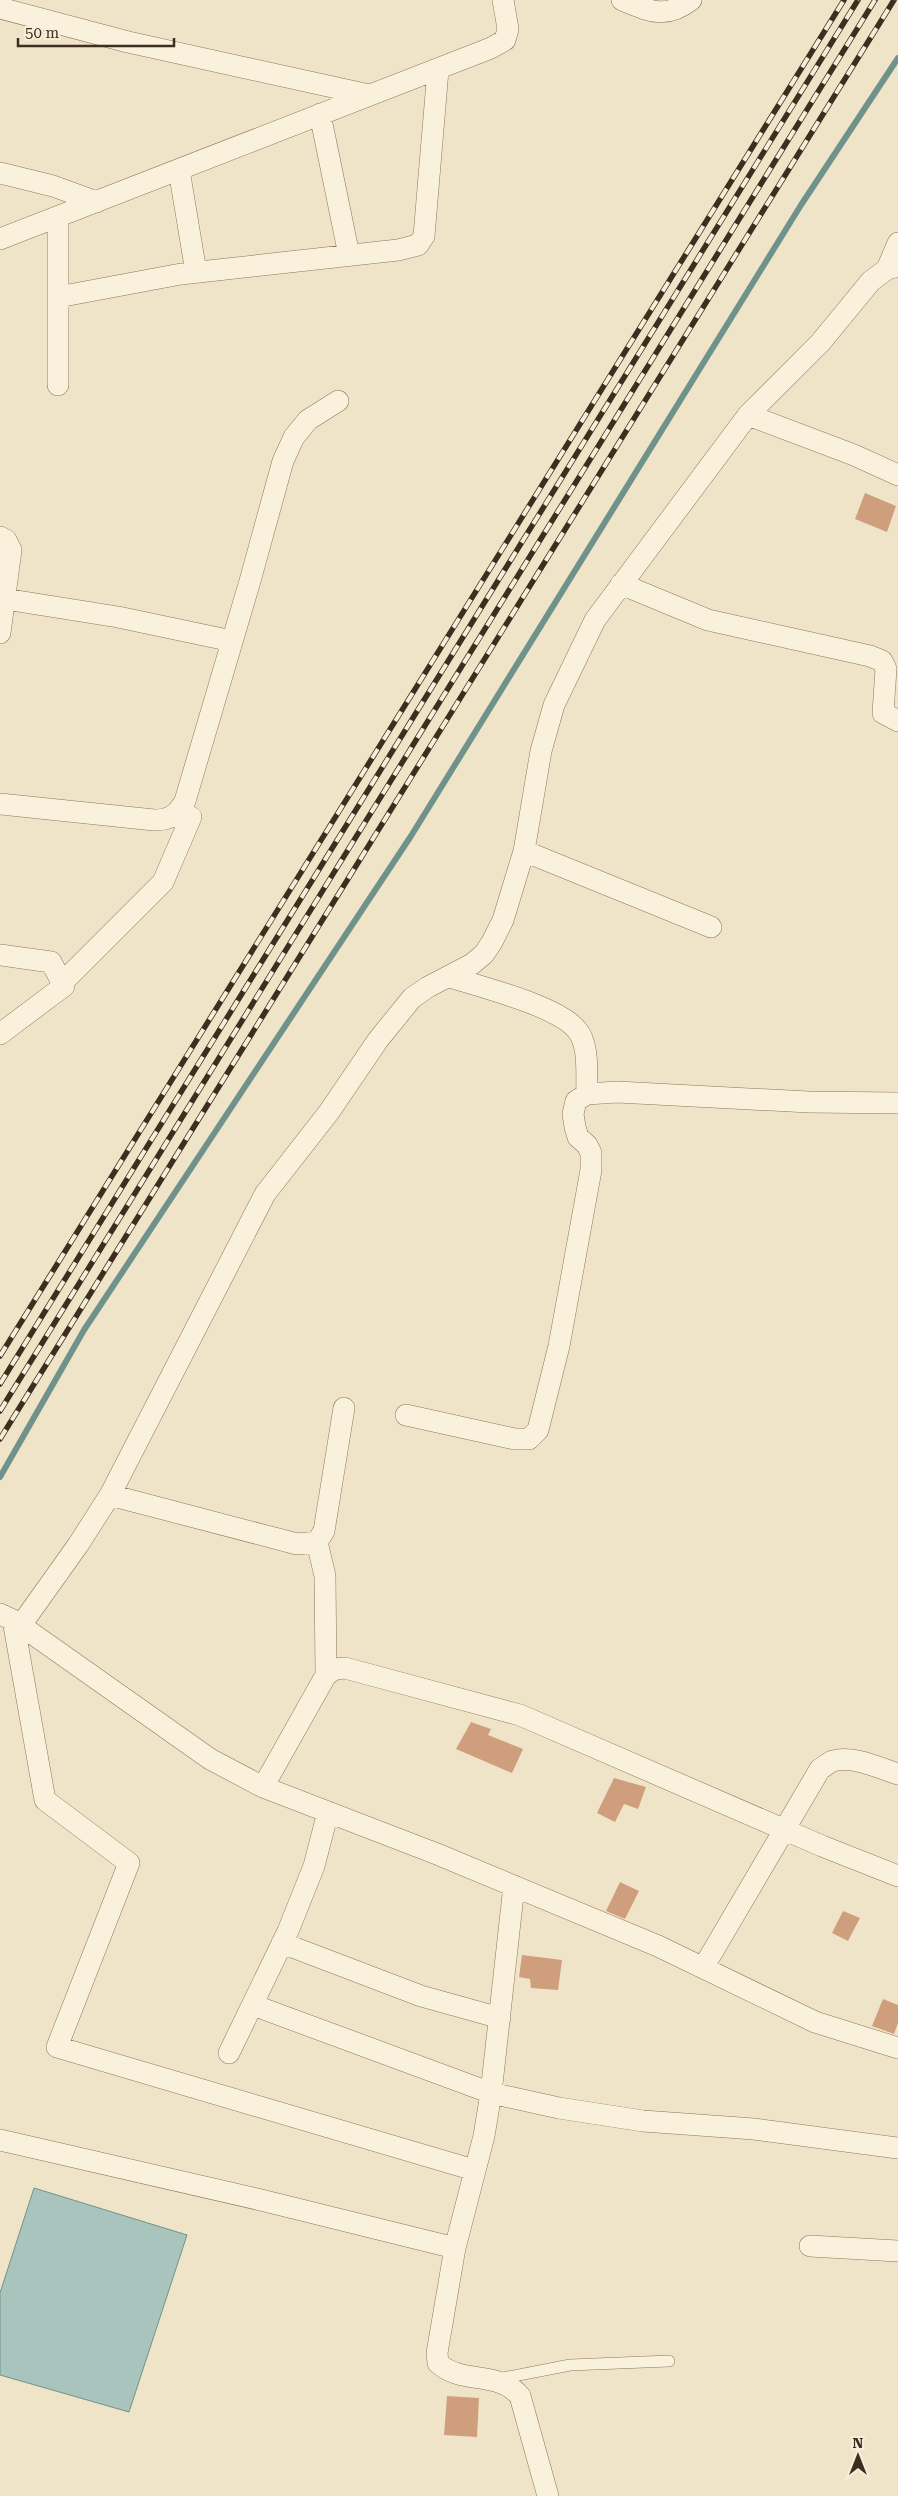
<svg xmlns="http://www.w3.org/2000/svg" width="898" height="2496" font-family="'Roboto Serif',serif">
  <rect width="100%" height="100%" fill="#f0e4c8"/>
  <path fill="#a9c4bc" stroke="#6f938a" d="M 34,2188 L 187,2235 L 129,2412 L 0,2375 L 0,2293 Z"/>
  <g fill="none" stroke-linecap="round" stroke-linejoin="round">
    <path stroke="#6f938a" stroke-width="6" d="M 0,1477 L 84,1330 L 411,836 L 801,205 L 898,58"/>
  </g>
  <path fill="#cf9f7d" d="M 865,493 L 896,506 L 887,532 L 855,519 Z
    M 471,1722 L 491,1729 L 488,1735 L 523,1749 L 512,1773 L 456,1749 Z
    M 614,1778 L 646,1787 L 638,1809 L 624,1804 L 615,1822 L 597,1813 Z
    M 620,1882 L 639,1891 L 625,1919 L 606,1911 Z
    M 843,1911 L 860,1918 L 848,1941 L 832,1933 Z
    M 522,1955 L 562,1960 L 558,1990 L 531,1988 L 530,1979 L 519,1977 Z
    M 883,1999 L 898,2005 L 898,2023 L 894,2034 L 872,2026 Z
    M 447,2396 L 479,2398 L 477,2437 L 444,2435 Z"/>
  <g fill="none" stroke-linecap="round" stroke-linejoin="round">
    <g stroke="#8d765c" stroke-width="12">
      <path id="lane" d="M 498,2379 L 570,2365 L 669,2361"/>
    </g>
    <g stroke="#8d765c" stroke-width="22">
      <path id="street" d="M 622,0 C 649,11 665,20 691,0
        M 0,8 L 128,42 L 369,95
        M 320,114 L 349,255
        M 179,170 L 196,272
        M 0,173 L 53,186 L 97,202
        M 58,217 L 58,385
        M 0,239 L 491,48 L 505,40 L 508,29 L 503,0
        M 887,269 L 898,243
        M 58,297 L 181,274 L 398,250 L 418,245 L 424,236 L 438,70
        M 748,415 L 854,455 L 898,475
        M 0,537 L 6,540 L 11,550 L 0,633
        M 621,584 L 708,620 L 870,656 L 882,661 L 886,669 L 883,713 L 898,721
        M 5,599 L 118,617 L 232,641
        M 0,804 L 154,820 C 170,820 177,815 185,801 L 250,581 L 283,461 L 294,437 L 308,420 L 338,401
        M 524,851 L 711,927
        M 0,955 L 51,962 L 64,986 L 0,1034
        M 450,977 C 481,987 558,1006 577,1030 C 590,1045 586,1076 587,1094
        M 62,983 L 163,882 L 191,817
        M 406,1415 L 515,1439 L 529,1439 L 538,1430 L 559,1346 L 591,1170 L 591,1153 L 587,1145 L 578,1137 L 575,1127 L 573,1114 L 576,1101 L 587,1094 L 617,1092 L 809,1102 L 898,1103
        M 110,1495 L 297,1544 L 317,1542 L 324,1531 L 344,1408
        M 317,1542 L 325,1576 L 326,1675
        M 0,1614 L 13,1620 L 210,1759 L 263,1787 L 437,1854 L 658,1946 L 815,2022 L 898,2048
        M 13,1620 L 45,1800 L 129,1863 L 57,2047 L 474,2170
        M 21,1625 L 78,1545 L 110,1495 L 265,1194 L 329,1112 L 378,1040 L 412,998 L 428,987 L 472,964 L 484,954 L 492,942 L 503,920 L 524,851 L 541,751 L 554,705 L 595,620 L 748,415 L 820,343 L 871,281 L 887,269 L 898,266
        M 263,1787 L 326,1675 L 335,1669 L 345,1668 L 520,1715 L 822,1846 L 898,1876
        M 514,1886 L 491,2093 L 484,2136 L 455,2248 L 437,2353 L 438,2363 C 462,2385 498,2370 520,2396 L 548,2496
        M 282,1943 L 421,1996 L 500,2018
        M 703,1968 L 820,1769 C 824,1767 829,1762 833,1761 C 853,1755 879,1768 898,1774
        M 253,2005 L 491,2093 L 559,2108 L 643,2121 L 754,2129 L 898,2148
        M 229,2053 L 288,1931 L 314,1866 L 328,1812
        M 0,2140 L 261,2200 L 455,2248
        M 810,2246 L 898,2251"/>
    </g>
    <use href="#lane" stroke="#faf1dc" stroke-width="11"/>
    <use href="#street" stroke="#faf1dc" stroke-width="21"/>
    <g stroke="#3d2e20" stroke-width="5.5">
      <path id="rail" d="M 0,1356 L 844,0
        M 0,1384 L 858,0
        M 0,1411 L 875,0
        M 0,1439 L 894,0"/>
    </g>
    <use href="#rail" stroke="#f7eed8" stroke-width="4" stroke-dasharray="11" stroke-linecap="butt"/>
  </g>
  <g transform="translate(858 2456)" stroke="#f7eed8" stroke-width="4" paint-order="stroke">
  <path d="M0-4L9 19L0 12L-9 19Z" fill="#3d2e20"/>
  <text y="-8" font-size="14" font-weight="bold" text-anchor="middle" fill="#3d2e20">N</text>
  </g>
  <path d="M18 38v8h156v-8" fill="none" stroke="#3d2e20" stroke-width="2.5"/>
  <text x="25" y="38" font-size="15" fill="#3d2e20" stroke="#f7eed8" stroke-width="4" paint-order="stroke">50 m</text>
</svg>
